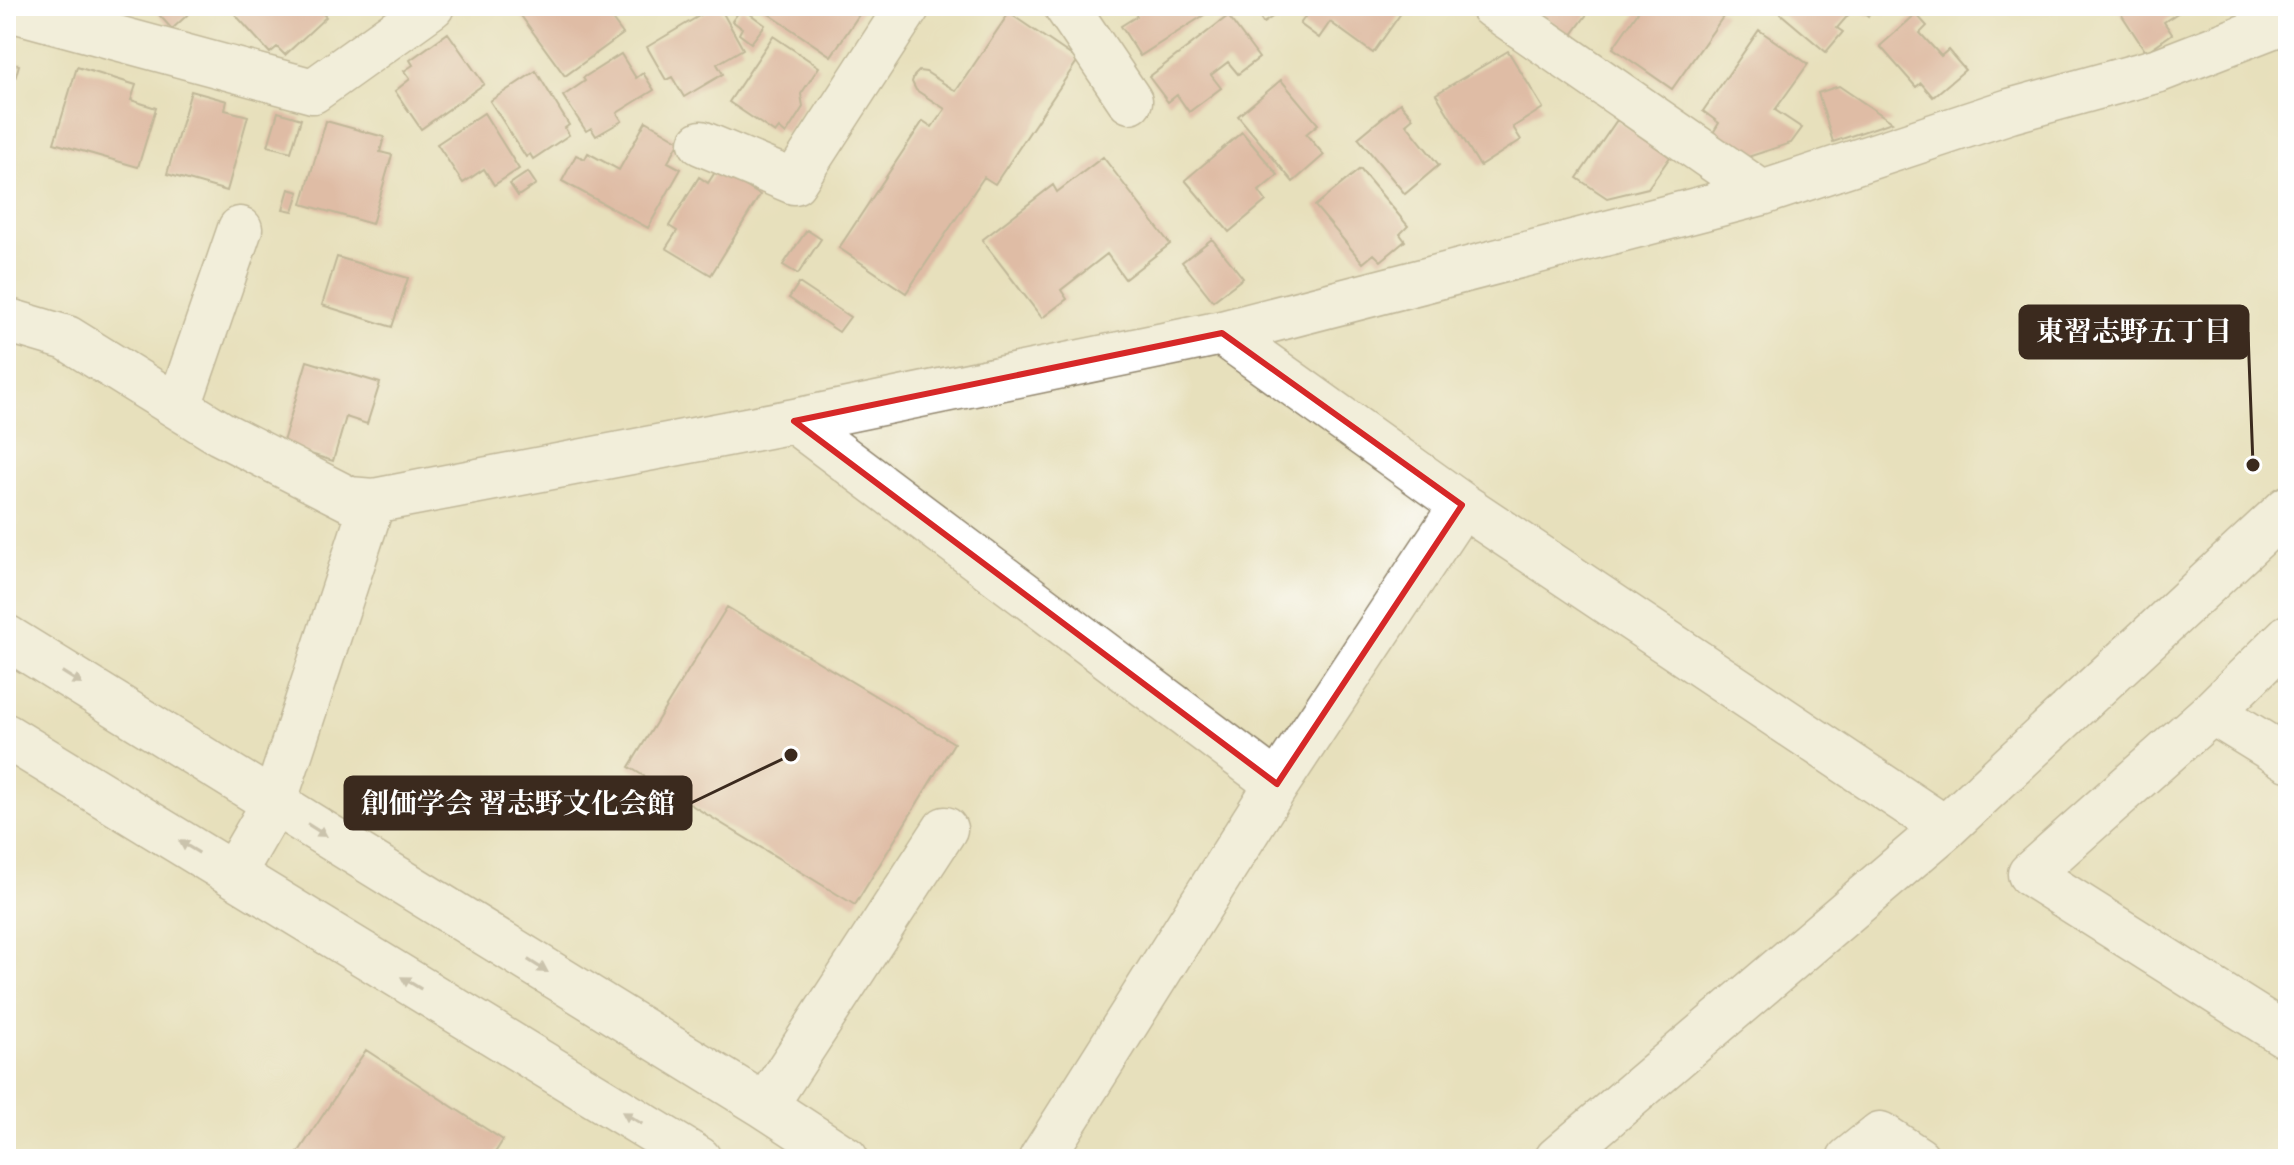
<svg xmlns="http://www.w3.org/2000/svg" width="2294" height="1165" font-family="'IM FELL French Canon','Noto Serif JP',serif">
  <rect width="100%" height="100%" fill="#fff"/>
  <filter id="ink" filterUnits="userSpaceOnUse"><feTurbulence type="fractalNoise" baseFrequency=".0125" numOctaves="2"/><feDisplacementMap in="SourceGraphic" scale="16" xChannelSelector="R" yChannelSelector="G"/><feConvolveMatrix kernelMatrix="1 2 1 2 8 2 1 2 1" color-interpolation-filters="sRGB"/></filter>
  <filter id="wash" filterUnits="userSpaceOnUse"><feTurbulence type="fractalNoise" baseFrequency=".006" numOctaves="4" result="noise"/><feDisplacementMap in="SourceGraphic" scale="32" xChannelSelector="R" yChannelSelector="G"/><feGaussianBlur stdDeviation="1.8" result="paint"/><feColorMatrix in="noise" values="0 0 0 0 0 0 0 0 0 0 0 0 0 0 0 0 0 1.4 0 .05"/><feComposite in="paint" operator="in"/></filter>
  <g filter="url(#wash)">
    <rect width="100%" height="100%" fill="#e7e0bc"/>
    <g id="blocks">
      <path fill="#d5908a" d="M 151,6 L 197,6 L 172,29 Z
        M 239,6 L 321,6 L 318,8 L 326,17 L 285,55 L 277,47 L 270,53 L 233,12 Z
        M 514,6 L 602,6 L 623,34 L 565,76 Z
        M 716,6 L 719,6 L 743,49 L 717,64 L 723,74 L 684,97 L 672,77 L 666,80 L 647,47 Z
        M 757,6 L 865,6 L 831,56 Z
        M 1130,6 L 1210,6 L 1212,10 L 1140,56 L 1121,26 L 1137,16 Z
        M 1252,6 L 1289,6 L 1263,23 Z
        M 1316,6 L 1406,6 L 1373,53 L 1330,22 L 1319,38 L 1300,24 L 1310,10 L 1312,11 Z
        M 1537,6 L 1593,6 L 1571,36 L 1535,10 Z
        M 1642,6 L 1714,6 L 1725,14 L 1672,89 L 1613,48 Z
        M 1778,6 L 1842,6 L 1850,13 L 1837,28 L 1843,32 L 1826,52 L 1775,9 Z
        M 1856,6 L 1891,6 L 1885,14 L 1871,11 L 1868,16 Z
        M 2116,6 L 2175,6 L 2179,12 L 2164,22 L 2172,34 L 2146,52 Z
        M 742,8 L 765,25 L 751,43 L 739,34 L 742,28 L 732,21 Z
        M 1009,13 L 1078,60 L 995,184 L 984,177 L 906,293 L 839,248 L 923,121 L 932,127 L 945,109 L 916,90 L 912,82 L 914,76 L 919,71 L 926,72 L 956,91 Z
        M 1916,14 L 1927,26 L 1920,33 L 1941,56 L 1948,50 L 1965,70 L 1933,97 L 1921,83 L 1916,87 L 1880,46 Z
        M 1228,16 L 1259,58 L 1238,74 L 1228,62 L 1211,75 L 1221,88 L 1189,112 L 1177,95 L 1168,102 L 1149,77 Z
        M 1759,30 L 1808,64 L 1775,110 L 1802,128 L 1791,143 L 1748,157 L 1713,133 L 1719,123 L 1703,111 Z
        M 448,33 L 484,84 L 421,129 L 395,91 L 410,79 L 404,71 L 413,65 L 410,60 Z
        M 773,36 L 819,67 L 801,94 L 803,107 L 786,134 L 779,128 L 775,133 L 729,102 Z
        M 1508,51 L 1543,108 L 1513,127 L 1521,140 L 1480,166 L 1436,94 Z
        M 621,54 L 636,78 L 643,73 L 654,90 L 617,113 L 622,121 L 596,136 L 591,128 L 586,131 L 563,96 L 585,81 L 583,78 Z
        M 6,62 L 19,65 L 7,107 L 6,107 Z
        M 77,67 L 136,85 L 131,100 L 156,108 L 138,167 L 54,143 Z
        M 536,71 L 569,125 L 565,128 L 569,135 L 533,159 L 530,154 L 526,157 L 490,101 Z
        M 1281,80 L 1318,124 L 1306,134 L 1324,155 L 1293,182 L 1238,116 Z
        M 1839,86 L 1892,122 L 1833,142 L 1818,93 Z
        M 191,91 L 227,101 L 225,110 L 248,116 L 227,191 L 167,174 Z
        M 1400,103 L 1413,118 L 1406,124 L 1439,165 L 1405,194 L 1358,138 Z
        M 278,112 L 301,119 L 291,152 L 268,146 Z
        M 484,113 L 519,169 L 494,185 L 484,169 L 463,183 L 437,144 Z
        M 1617,120 L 1670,157 L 1648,188 L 1607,198 L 1577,178 Z
        M 326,121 L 384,137 L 380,152 L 392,155 L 372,224 L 302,204 Z
        M 646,121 L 680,141 L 668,162 L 681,169 L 648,228 L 562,181 L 576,155 L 585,159 L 588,153 L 619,170 Z
        M 1242,132 L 1278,175 L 1259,191 L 1266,201 L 1229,232 L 1185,180 Z
        M 1103,157 L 1170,244 L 1125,279 L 1107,254 L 1061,290 L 1067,299 L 1042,318 L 982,240 L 1053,185 L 1057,192 Z
        M 717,169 L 760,195 L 711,275 L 666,248 L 677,231 L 669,226 L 699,177 L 708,183 Z
        M 1360,169 L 1408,226 L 1400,234 L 1405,241 L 1381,261 L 1374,254 L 1363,263 L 1315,206 Z
        M 528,172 L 536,184 L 518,196 L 510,184 Z
        M 289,189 L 299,192 L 293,211 L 283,209 Z
        M 807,230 L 821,239 L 798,274 L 783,265 Z
        M 1212,239 L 1243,278 L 1213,301 L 1182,262 Z
        M 337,257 L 408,278 L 392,327 L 322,305 Z
        M 799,283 L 850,317 L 839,332 L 789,298 Z
        M 307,361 L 380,383 L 367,424 L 346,417 L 333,461 L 282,445 Z
        M 727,607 L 954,743 L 855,905 L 629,767 Z
        M 366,1050 L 503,1140 L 491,1159 L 294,1159 Z"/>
    </g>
  </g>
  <g filter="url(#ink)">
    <use href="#blocks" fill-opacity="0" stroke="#91856d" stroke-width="2"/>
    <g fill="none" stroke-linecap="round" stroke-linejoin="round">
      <g stroke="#91856d" stroke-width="47">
        <path id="minor" d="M 1066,6 L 1130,101
          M 1492,6 L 1762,193
          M 6,8 L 313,91 L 432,6
          M 701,143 L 794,182 L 908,6
          M 6,320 L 67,338 L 220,433 L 349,499 L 373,501 L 794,421 L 1222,333 L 1762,193 L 2010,111 L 2159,70 L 2288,20
          M 1222,333 L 1462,505 L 1945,828
          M 179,406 L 240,229
          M 794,421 L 1277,784
          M 6,637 L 765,1106 L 846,1159
          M 2288,637 L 2212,712 L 2030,874 L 2288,1037
          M 2212,712 L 2288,759
          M 6,736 L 699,1159
          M 233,874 L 274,803 L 373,501
          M 765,1106 L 945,829
          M 1041,1159 L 1277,784 L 1462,505
          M 1557,1159 L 1945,828 L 2288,508
          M 1849,1159 L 1880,1134 L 1918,1159"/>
      </g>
      <use href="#minor" stroke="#fff" stroke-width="44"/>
    </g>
    <defs><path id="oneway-solid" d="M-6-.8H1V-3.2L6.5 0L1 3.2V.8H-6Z" transform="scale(2)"/></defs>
    <g fill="#a79f9a">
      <use href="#oneway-solid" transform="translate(72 678) rotate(32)"/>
      <use href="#oneway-solid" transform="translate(317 830) rotate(32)"/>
      <use href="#oneway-solid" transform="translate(189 847) rotate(-149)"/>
      <use href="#oneway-solid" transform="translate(538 966) rotate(32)"/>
      <use href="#oneway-solid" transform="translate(411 983) rotate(-149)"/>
      <use href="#oneway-solid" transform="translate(632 1118) rotate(-149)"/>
    </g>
  </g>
  <path d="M0 0H2294V1165H0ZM 1222,333 L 1462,505 L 1277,784 L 794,421 Z" fill="#e7e0bc" fill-opacity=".55" fill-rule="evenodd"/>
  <path fill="none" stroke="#d62828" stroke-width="6" stroke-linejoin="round" d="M 1222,333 L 1462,505 L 1277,784 L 794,421 Z"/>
  <path fill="none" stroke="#3b2a1e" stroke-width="3" d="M2253 465L2248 332M791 755L691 803"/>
  <g fill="#3b2a1e" stroke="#fff" stroke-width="3">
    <circle cx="2253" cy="465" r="8"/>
    <circle cx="791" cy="755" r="8"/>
  </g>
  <g fill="#3b2a1e" stroke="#3b2a1e" stroke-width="3">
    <rect x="2020" y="306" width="228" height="52" rx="8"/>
    <rect x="345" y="777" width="346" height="52" rx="8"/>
  </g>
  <g font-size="28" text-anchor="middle" font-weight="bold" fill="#fff">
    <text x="2134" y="341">東習志野五丁目</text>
    <text x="518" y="813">創価学会 習志野文化会館</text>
  </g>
  <rect width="2294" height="1165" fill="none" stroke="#fff" stroke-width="32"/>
</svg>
